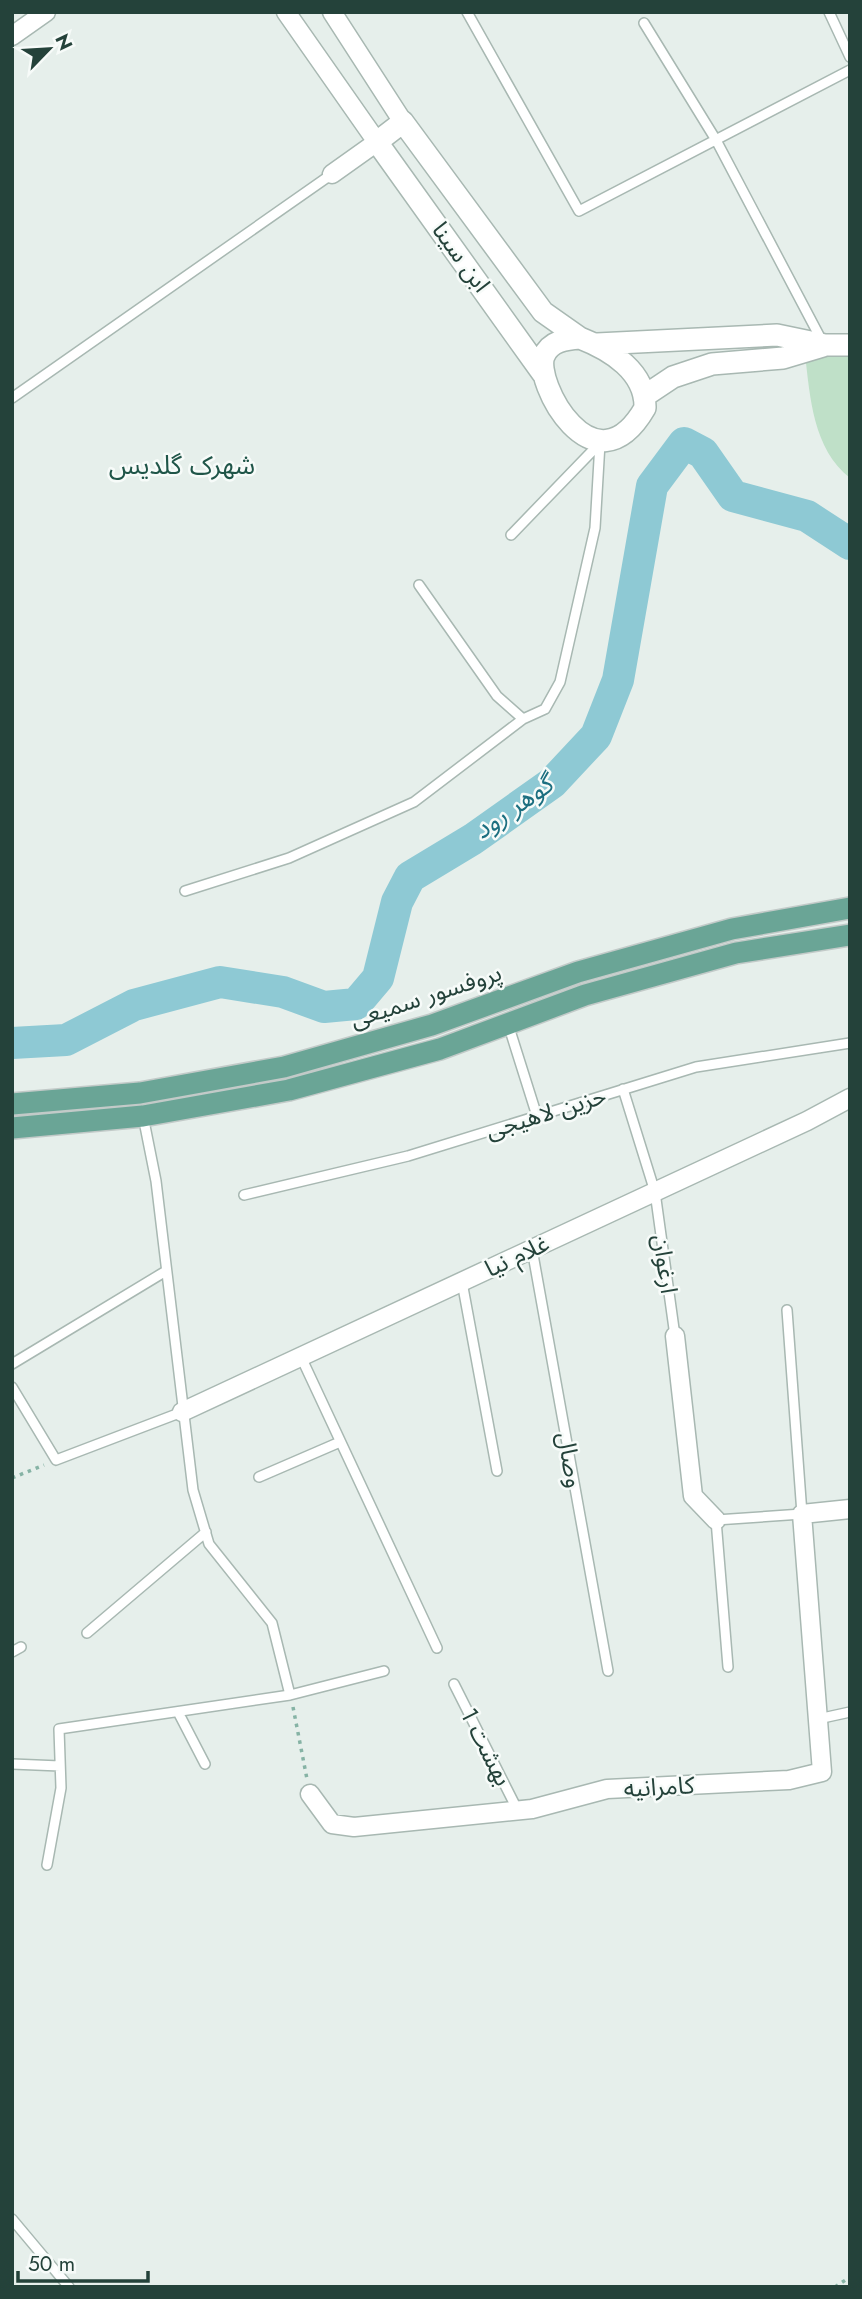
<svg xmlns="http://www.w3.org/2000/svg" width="862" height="2299" font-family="Jost,'Noto Sans Arabic',sans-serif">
  <rect width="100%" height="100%" fill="#e6efeb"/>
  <path fill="#bfe0c8" d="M 805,354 L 850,356 L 850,478 C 813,449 810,397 805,354 Z"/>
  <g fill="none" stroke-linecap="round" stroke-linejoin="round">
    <path stroke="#8ec9d4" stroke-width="32" d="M 12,1043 L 66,1040 L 134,1005 L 220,982 L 283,992 L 324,1007 L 356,1004 L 378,978 L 397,902 L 410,877 L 473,839 L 552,783 L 596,736 L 618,680 L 652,486 L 684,443 L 703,453 L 733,496 L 807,516 L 850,544"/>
    <g stroke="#a8b8b2" stroke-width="12">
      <path id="service" d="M 467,12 L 579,211 L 850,70
        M 829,12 L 850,57
        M 644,23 L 716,140 L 822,341
        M 12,398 L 332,174
        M 511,535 L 600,443
        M 419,585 L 497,696 L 523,719 L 545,709 L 560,682 L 595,528 L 600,443
        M 185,891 L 289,858 L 414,802 L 523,719
        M 508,1024 L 537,1116
        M 623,1089 L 655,1192 L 675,1336
        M 143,1116 L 156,1181 L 193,1490 L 209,1544 L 272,1623 L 290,1695
        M 244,1195 L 408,1156 L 696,1067 L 850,1043
        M 532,1249 L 608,1671
        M 462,1282 L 497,1471
        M 301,1357 L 437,1648
        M 12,1364 L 166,1271
        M 12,1387 L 56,1460 L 182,1412
        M 259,1477 L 340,1442
        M 87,1633 L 206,1532
        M 12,1652 L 21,1647
        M 728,1667 L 716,1520 L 802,1514 L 787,1310
        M 454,1684 L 518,1811
        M 178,1712 L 205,1764
        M 818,1719 L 850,1712
        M 12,1764 L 60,1766
        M 47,1865 L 61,1788 L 59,1729 L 290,1695 L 384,1671
        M 12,2219 L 69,2287"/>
    </g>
    <g stroke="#a8b8b2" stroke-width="21">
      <path id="minor" d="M 286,12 L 377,142 L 332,174
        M 332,12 L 403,122
        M 12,36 L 46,12
        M 675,1336 L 693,1496 L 716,1520
        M 182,1412 L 807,1121 L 850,1098
        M 310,1794 L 332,1824 L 354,1827 L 532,1809 L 607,1789 L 789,1780 L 822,1772 L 802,1514 L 850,1509"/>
    </g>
    <g stroke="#a8b8b2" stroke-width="24">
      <path id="tertiary" d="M 580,338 C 611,350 646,372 645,408 C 594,496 533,381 544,356 C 550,341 566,339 580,338 Z
        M 597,344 L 777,335 L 825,345 L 850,345
        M 543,374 L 377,142 L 403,122 L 543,312 L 580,338
        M 646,395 L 673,377 L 712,364 L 783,358 L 823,346"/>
    </g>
    <g stroke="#c2cac8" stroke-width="24">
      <path id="primary" d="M 12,1104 L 140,1093 L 284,1067 L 432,1025 L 578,972 L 732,929 L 850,908
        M 12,1128 L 143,1116 L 289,1090 L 440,1049 L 585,995 L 736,953 L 850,935"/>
    </g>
    <path stroke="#86b3a5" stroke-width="3.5" stroke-dasharray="3.5 5" stroke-linecap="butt" d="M 12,1478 L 44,1465
      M 293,1707 L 307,1779
      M 835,2287 L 850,2277"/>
    <use href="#service" stroke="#fff" stroke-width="9"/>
    <use href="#minor" stroke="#fff" stroke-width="18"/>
    <use href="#tertiary" stroke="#fff" stroke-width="21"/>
    <use href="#primary" stroke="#6aa596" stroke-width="21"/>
  </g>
  <g text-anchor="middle" stroke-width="5" stroke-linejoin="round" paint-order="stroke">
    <g font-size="24" fill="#24423a" stroke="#f7fbf9">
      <text transform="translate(461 257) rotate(54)" y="8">ابن سینا</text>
      <text transform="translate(426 996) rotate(-18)" y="8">پروفسور سمیعی</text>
      <text transform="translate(546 1113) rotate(-17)" y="8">حزین لاهیجی</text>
      <text transform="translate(517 1256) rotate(-25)" y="8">غلام نیا</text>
      <text transform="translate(665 1264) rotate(82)" y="8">ارغوان</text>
      <text transform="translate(570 1460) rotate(80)" y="8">وصال</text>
      <text transform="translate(486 1747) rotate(63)" y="8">بهشت 1</text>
      <text transform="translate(659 1787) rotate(-3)" y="8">کامرانیه</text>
    </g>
    <g font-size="26" fill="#1f5548" stroke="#f7fbf9">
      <text x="182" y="474">شهرک گلدیس</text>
    </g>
    <g font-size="26" font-style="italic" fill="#1c6f80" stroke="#f7fbf9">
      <text transform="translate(513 807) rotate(-35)" y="9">گوهر رود</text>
    </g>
  </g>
  <rect width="862" height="2299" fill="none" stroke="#24423a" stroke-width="28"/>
  <g transform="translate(49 49) rotate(65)" stroke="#f7fbf9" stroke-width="5" paint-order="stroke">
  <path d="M0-5L12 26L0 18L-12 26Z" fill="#24423a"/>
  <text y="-10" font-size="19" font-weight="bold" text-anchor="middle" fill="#24423a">N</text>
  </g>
  <path d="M18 2271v10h130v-10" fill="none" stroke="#24423a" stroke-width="3.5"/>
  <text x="28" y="2271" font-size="21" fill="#24423a" stroke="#f7fbf9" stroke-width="5" paint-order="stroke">50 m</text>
</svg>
